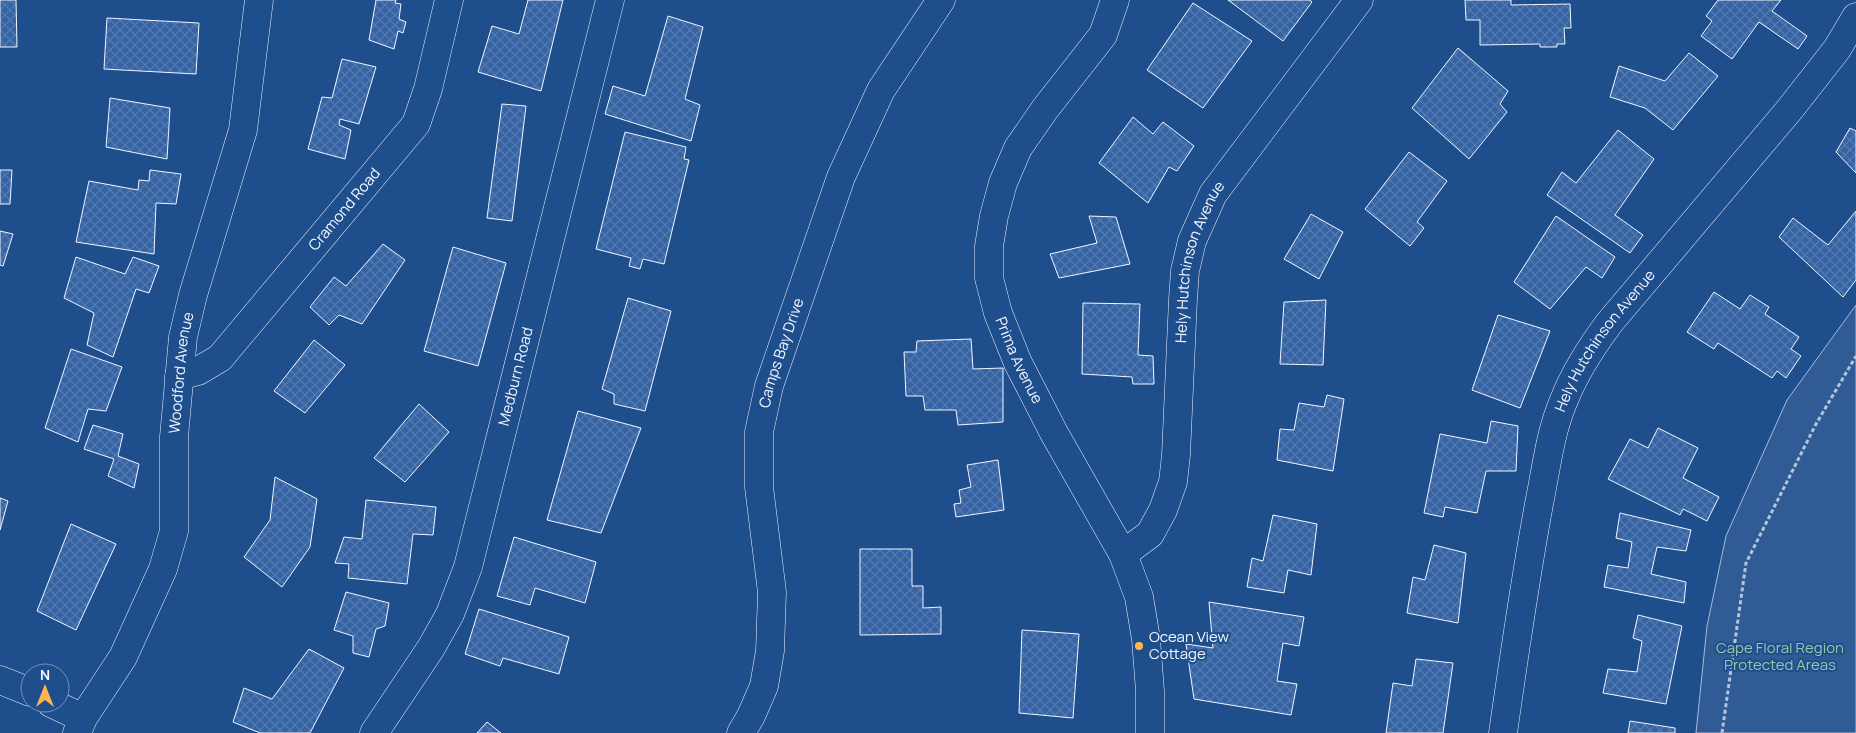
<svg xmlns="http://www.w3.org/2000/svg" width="1856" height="733" font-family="Manrope,sans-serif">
  <defs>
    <pattern id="building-cross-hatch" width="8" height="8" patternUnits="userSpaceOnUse" patternTransform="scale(1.25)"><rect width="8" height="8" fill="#3563a3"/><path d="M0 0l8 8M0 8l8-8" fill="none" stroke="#537ab1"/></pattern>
  </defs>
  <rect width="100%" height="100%" fill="#1f4e8c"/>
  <path fill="#305b95" stroke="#a8bbd7" d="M 1856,305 L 1856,733 L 1696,733 L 1707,626 L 1726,536 L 1787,400 Z"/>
  <path fill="url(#building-cross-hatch)" stroke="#f2f6ff" d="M 0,0 L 16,0 L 17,47 L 0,47 Z
    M 376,0 L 396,0 L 395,3 L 401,4 L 399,19 L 406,22 L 403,33 L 398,31 L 394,49 L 369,40 Z
    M 528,0 L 563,0 L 541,91 L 478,72 L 492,26 L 519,34 Z
    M 1228,0 L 1310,0 L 1312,2 L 1283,41 Z
    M 1465,0 L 1511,0 L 1511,5 L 1570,4 L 1571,28 L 1564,28 L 1565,44 L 1557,44 L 1557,47 L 1540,47 L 1540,44 L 1480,45 L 1480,20 L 1466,20 Z
    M 1718,0 L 1781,0 L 1772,11 L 1807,36 L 1798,49 L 1759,22 L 1732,59 L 1701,36 L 1712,21 L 1706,16 Z
    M 1193,3 L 1252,41 L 1203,108 L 1147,70 Z
    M 668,16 L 703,27 L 685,99 L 700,105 L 691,141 L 605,114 L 613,86 L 645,96 Z
    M 107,18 L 199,23 L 196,74 L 104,69 Z
    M 1458,48 L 1508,91 L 1500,104 L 1507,112 L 1469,159 L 1412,108 Z
    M 1689,53 L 1718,76 L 1673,130 L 1645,108 L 1610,97 L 1619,66 L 1665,81 Z
    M 342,59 L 376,67 L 359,124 L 340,119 L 339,125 L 351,130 L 345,159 L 308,149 L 322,97 L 332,98 Z
    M 110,98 L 170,108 L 167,159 L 106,147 Z
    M 502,104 L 526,106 L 512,221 L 487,218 Z
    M 1133,117 L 1153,134 L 1163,122 L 1194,146 L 1177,171 L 1169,167 L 1148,203 L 1099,163 Z
    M 1850,128 L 1856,131 L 1856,173 L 1836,152 Z
    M 1618,130 L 1654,159 L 1615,215 L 1643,235 L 1630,253 L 1547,195 L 1562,172 L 1576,183 Z
    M 625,132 L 686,147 L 684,159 L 689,160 L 664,264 L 643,259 L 640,269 L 629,266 L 631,258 L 596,249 Z
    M 1409,152 L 1447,181 L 1417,222 L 1424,228 L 1410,246 L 1365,209 Z
    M 0,170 L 12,170 L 10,204 L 0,204 Z
    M 150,170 L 181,174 L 176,204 L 156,203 L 154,254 L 76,242 L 89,181 L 138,190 L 139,180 L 149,181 Z
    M 1856,211 L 1856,280 L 1843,297 L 1779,237 L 1793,218 L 1828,245 Z
    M 1311,214 L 1343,232 L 1319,279 L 1284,259 Z
    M 1089,216 L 1116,217 L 1130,264 L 1059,278 L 1050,254 L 1097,243 Z
    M 1556,216 L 1615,257 L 1602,278 L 1586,267 L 1550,309 L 1514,282 Z
    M 0,231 L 13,234 L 3,266 L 0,265 Z
    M 383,244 L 405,260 L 362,324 L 339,315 L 329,325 L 310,307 L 334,277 L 346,286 Z
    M 453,247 L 506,263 L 478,366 L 424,351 Z
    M 76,257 L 125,274 L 133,257 L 159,266 L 149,293 L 136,289 L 113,357 L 87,345 L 94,313 L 64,298 Z
    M 1714,292 L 1740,309 L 1750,295 L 1769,307 L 1765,314 L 1799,337 L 1791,349 L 1801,356 L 1786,378 L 1777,371 L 1772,378 L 1718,343 L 1714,349 L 1687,332 Z
    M 628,298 L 671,311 L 645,411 L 614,404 L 614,394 L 602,389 Z
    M 1326,300 L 1323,365 L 1280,364 L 1284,302 Z
    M 1083,303 L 1140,304 L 1138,355 L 1153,356 L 1154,384 L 1133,384 L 1132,377 L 1082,374 Z
    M 1498,315 L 1550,331 L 1520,408 L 1472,390 Z
    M 971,339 L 973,369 L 1003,368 L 1003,422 L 958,425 L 956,410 L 925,410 L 923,396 L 906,396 L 904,352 L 916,352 L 917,341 Z
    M 314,340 L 345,365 L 305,413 L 274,391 Z
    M 71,349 L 122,367 L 106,411 L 88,409 L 78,442 L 45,428 Z
    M 1327,395 L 1344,399 L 1333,471 L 1277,460 L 1280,429 L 1294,430 L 1299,403 L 1324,407 Z
    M 419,404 L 449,432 L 405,482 L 374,458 Z
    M 578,411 L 641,428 L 601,533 L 547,520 Z
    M 1491,421 L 1518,426 L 1516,471 L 1486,471 L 1477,513 L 1445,507 L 1443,517 L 1424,513 L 1440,434 L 1487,443 Z
    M 93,425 L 123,434 L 118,456 L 139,464 L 134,488 L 108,476 L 114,459 L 84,449 Z
    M 1658,428 L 1698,448 L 1683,478 L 1719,497 L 1707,521 L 1683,509 L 1680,515 L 1608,479 L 1630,439 L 1648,448 Z
    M 998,460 L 1004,510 L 956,517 L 954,504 L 961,503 L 959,490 L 971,487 L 967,465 Z
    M 275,477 L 317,499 L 310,547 L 282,587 L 244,557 L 270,520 Z
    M 0,498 L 8,501 L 0,530 Z
    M 366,500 L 436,507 L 433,535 L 413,534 L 407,584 L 348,578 L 349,564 L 335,563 L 344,537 L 362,539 Z
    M 1620,513 L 1691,530 L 1686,551 L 1657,547 L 1651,574 L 1686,582 L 1684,603 L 1604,587 L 1608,565 L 1628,568 L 1632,542 L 1616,538 Z
    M 1273,515 L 1317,524 L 1311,575 L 1288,570 L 1284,593 L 1247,587 L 1252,558 L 1263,561 Z
    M 71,524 L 116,544 L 76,630 L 37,611 Z
    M 514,537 L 596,562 L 585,603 L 535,588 L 530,605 L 497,596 Z
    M 1434,545 L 1466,553 L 1458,623 L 1407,613 L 1413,577 L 1425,580 Z
    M 860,549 L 912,549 L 912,586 L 923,586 L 923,608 L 941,607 L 941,634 L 860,635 Z
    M 346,592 L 389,603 L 385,626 L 376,629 L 369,657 L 353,653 L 353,636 L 334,630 Z
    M 1209,602 L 1304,617 L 1299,646 L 1283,643 L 1277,681 L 1297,684 L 1291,715 L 1194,699 L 1186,644 L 1213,648 Z
    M 479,609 L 569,637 L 559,674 L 503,658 L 500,666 L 465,654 Z
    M 1638,615 L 1682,626 L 1666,704 L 1603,693 L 1608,669 L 1637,672 L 1642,641 L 1633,638 Z
    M 1022,630 L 1079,634 L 1073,718 L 1019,713 Z
    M 309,649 L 344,668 L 310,733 L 260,733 L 233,722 L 244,688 L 272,699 Z
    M 1416,659 L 1453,663 L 1443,733 L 1386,733 L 1393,683 L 1412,686 Z
    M 1630,721 L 1675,728 L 1675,733 L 1628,733 Z
    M 487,722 L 501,733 L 477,733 Z"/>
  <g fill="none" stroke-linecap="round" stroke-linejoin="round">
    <g stroke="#f2f6ff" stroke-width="29">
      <g id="minor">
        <path id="s1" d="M 1115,0 L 1103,35 L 1045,109 L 1018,148 L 1003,183 L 994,216 L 989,246 L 989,278 L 998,313 L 1018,363 L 1054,433 L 1123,554 L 1139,597 L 1146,639 L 1150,691 L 1150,733"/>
        <path id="s2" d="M 179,376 L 198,371 L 220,358 L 416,124 L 428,89 L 449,0"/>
        <path id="s3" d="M 1123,554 L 1150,534 L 1163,510 L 1173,482 L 1176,455 L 1183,299 L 1185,271 L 1192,241 L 1213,194 L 1359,0"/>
        <path d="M 0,680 L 30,692"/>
        <path d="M 51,703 L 83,718"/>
        <path id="s4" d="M 77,733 L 83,718 L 123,657 L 163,569 L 174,531 L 174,437 L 183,337 L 193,295 L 243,130 L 259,0"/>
        <path id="s5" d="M 374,733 L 431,648 L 450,614 L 468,567 L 610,0"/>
        <path id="s6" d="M 1503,733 C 1514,656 1525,580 1539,504 C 1546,470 1550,432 1564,400 C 1575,372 1592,346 1610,322 L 1790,109 L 1837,49 L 1856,17"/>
      </g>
    </g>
    <g stroke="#f2f6ff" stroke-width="29">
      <g id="major">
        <path id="s7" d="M 741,733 L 751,716 L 764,686 L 770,651 L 772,592 L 759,487 L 759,432 L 769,386 L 841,177 L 881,90 L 941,0"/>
      </g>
    </g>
    <path stroke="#b3c4dc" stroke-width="3" stroke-dasharray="4 2.5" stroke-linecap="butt" d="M 1722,733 L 1746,563 L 1816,424 L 1856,356"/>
    <use href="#minor" stroke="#1f4e8c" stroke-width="28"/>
    <use href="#major" stroke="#1f4e8c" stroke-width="28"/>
  </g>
  <circle fill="#ffb74d" stroke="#1f4e8c" stroke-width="2" cx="1139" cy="646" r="5"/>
  <g text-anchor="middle" stroke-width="4" stroke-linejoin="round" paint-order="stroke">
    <g font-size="15" fill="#f2f6ff" stroke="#1f4e8c">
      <text dy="5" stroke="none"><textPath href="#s2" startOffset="239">Cramond Road</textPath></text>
      <text dy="5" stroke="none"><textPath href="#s3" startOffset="314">Hely Hutchinson Avenue</textPath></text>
      <text dy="5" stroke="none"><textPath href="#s6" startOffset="411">Hely Hutchinson Avenue</textPath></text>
      <text dy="5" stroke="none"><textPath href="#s7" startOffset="390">Camps Bay Drive</textPath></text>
      <text dy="5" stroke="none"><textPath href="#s1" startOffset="401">Prima Avenue</textPath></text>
      <text dy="5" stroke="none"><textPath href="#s4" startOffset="384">Woodford Avenue</textPath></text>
      <text dy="5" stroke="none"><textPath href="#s5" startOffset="388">Medburn Road</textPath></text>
    </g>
    <g font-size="15" fill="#f2f6ff" stroke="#1f4e8c" text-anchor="start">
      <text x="1149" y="642">Ocean View<tspan x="1149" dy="17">Cottage</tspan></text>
    </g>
    <g font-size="15" fill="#97c8a6" stroke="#1f4e8c">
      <text x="1780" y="653">Cape Floral Region<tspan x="1780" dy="17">Protected Areas</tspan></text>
    </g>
  </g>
  <g transform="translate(45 688)"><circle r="24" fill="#1f4e8c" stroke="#7391ba"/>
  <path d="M0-4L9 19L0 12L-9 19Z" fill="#ffb74d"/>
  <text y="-8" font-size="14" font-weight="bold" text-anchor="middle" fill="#f2f6ff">N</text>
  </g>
</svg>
